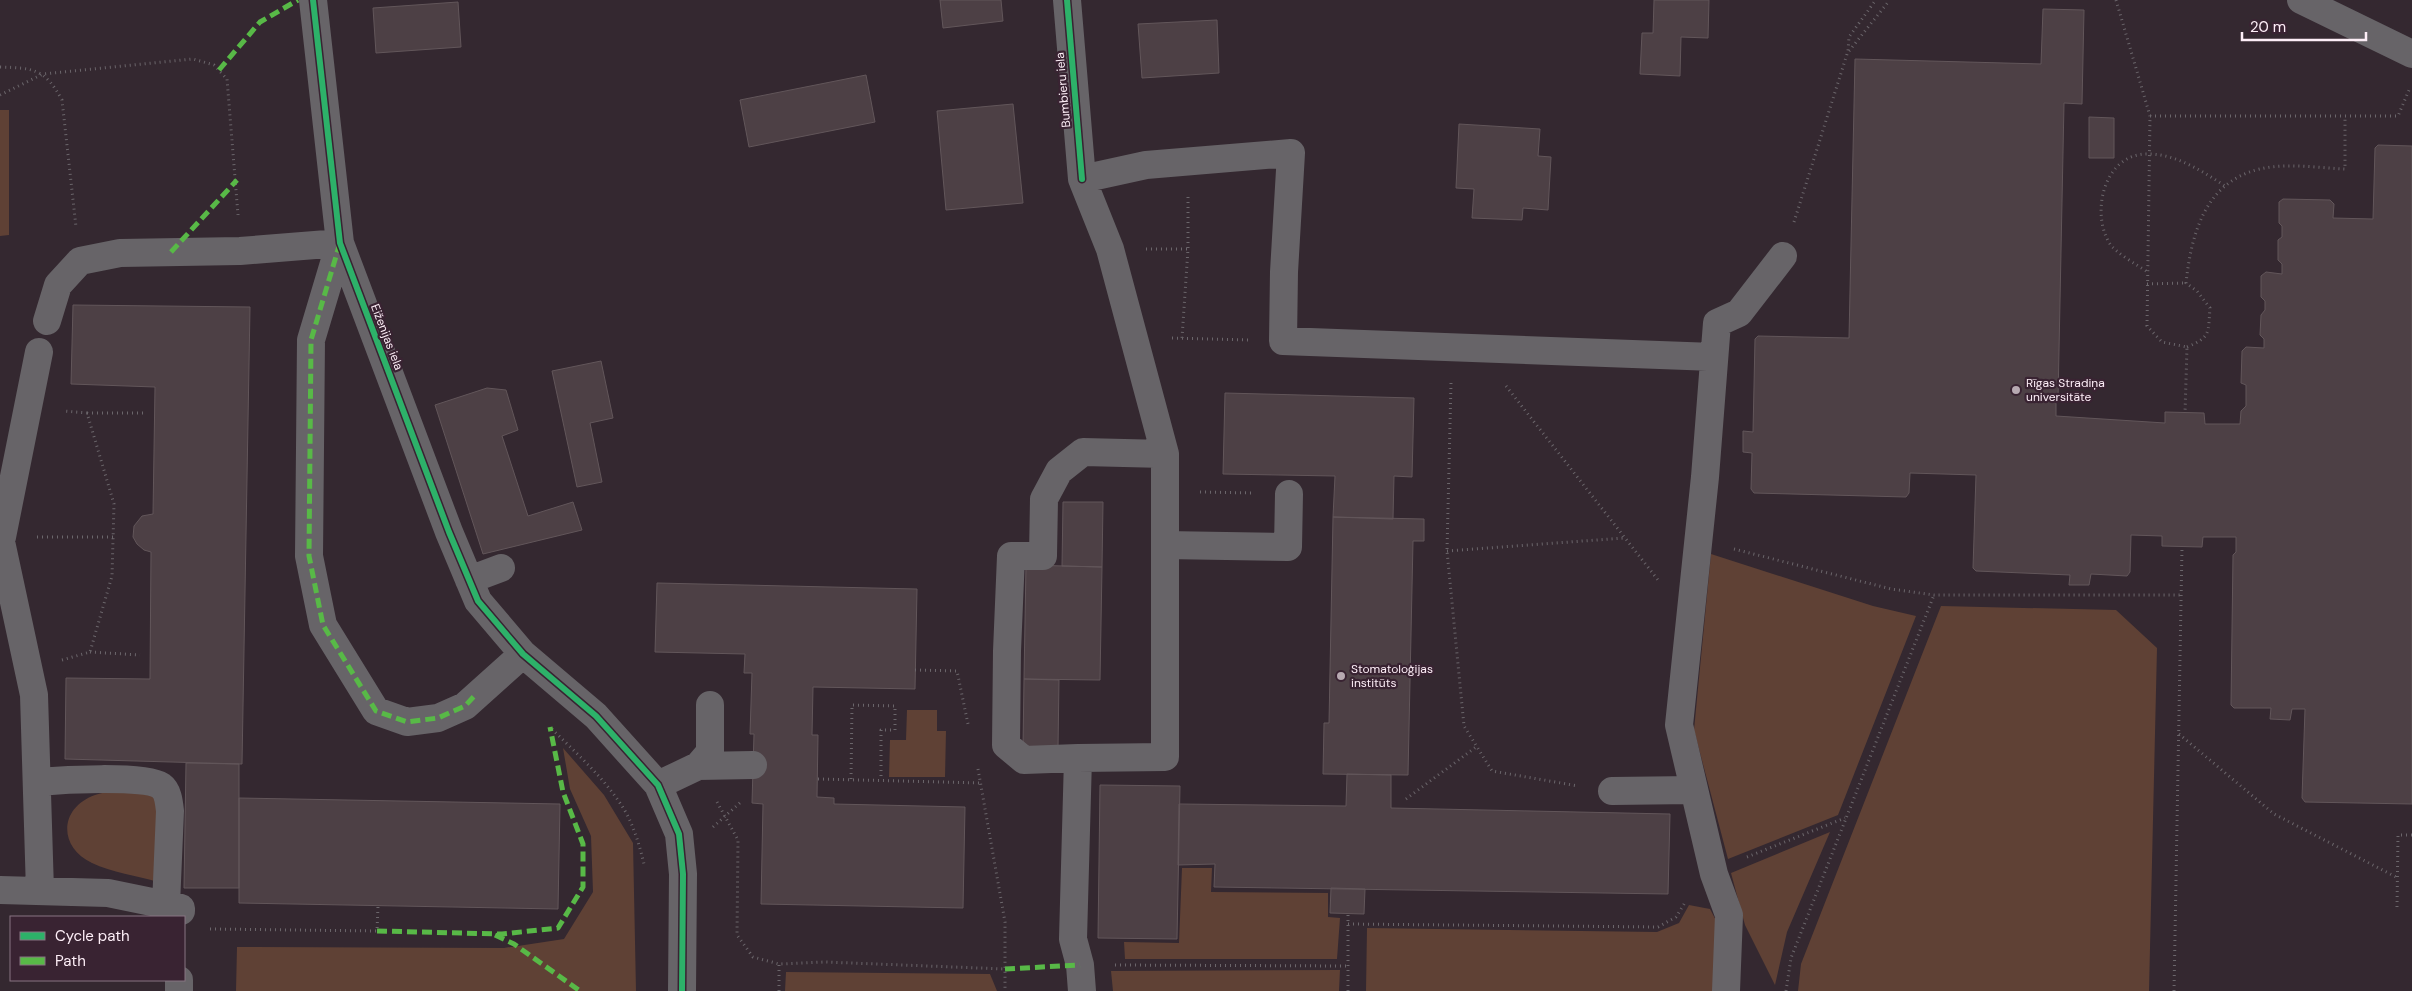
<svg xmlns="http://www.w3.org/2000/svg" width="2412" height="991" font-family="'DM Sans',sans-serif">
  <rect width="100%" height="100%" fill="#342830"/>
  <path fill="#5f4135" d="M 0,110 L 9,110 L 9,235 L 0,236 Z
    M 1711,554 L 1873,606 L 1916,616 L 1838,815 L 1728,859 L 1694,730 Z
    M 1941,606 L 2116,610 L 2157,648 L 2149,991 L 1798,991 L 1801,964 Z
    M 907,710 L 937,710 L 937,731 L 946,731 L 945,777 L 889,777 L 890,740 L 906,740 Z
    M 563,748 L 604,795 L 633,843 L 636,991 L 236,991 L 237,947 L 504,948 L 564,939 L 593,892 L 591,836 L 570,789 Z
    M 140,790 L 156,798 L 158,882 C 138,876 111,872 92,863 C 58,847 59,808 95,795 C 108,790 126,791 140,790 Z
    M 1830,832 L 1787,932 L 1775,985 L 1745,925 L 1731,873 Z
    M 1182,868 L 1212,868 L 1211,892 L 1328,893 L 1328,917 L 1340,918 L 1337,959 L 1125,959 L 1124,942 L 1179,943 Z
    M 1689,905 L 1710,909 L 1719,926 L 1716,991 L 1366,991 L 1367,928 L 1657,932 L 1679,923 Z
    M 1340,970 L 1339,991 L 1113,991 L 1111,971 Z
    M 786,972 L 990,974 L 997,991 L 785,991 Z"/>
  <path fill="#4d4045" stroke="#62565a" d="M 940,0 L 1001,0 L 1003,21 L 943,28 Z
    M 1654,0 L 1709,0 L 1708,38 L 1681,37 L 1680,76 L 1640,74 L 1642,33 L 1653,33 Z
    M 458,2 L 461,47 L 376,53 L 373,8 Z
    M 2043,9 L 2084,10 L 2082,104 L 2064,103 L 2058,400 L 2056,400 L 2056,416 L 2165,423 L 2165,412 L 2204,413 L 2205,424 L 2240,424 L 2241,411 L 2246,406 L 2246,385 L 2241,383 L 2242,351 L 2246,347 L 2264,348 L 2264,339 L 2260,335 L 2261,315 L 2265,310 L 2265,301 L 2261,297 L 2261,276 L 2266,272 L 2282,274 L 2282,264 L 2278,260 L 2278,240 L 2282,237 L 2282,226 L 2279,223 L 2279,202 L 2283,199 L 2330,200 L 2334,204 L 2333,218 L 2373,219 L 2375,148 L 2378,145 L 2412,146 L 2412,804 L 2305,802 L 2302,798 L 2305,709 L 2292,709 L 2290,720 L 2270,719 L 2271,708 L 2234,708 L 2231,705 L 2233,555 L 2236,552 L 2236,537 L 2203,537 L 2202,547 L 2162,546 L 2162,536 L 2131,535 L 2130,572 L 2127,576 L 2091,574 L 2089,585 L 2069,585 L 2070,575 L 1976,571 L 1973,568 L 1976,475 L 1910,473 L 1909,493 L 1906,497 L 1754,493 L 1751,489 L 1752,453 L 1743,452 L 1743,431 L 1753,432 L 1755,339 L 1758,336 L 1849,338 L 1855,59 L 2041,64 Z
    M 1217,20 L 1219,73 L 1142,78 L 1138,24 Z
    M 866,75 L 875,122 L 749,147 L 740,100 Z
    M 1013,104 L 1023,203 L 946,210 L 937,111 Z
    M 2089,117 L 2114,118 L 2114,158 L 2089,158 Z
    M 1459,124 L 1540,129 L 1538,156 L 1551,157 L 1548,210 L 1523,208 L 1522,220 L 1472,218 L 1474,189 L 1456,188 Z
    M 73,305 L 250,307 L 242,764 L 65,759 L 66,678 L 150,679 L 151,552 L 144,550 L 137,544 L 133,537 L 134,526 L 142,516 L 153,514 L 155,387 L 71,384 Z
    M 601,361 L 613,418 L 590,423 L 602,482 L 577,487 L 552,371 Z
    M 487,388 L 506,390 L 518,430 L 502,436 L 528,516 L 573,502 L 582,530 L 483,554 L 435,405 Z
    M 1225,393 L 1414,398 L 1412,477 L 1394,476 L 1393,519 L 1333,517 L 1335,476 L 1223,474 Z
    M 1063,502 L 1103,502 L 1102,567 L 1062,566 Z
    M 1333,517 L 1424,519 L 1424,541 L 1413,541 L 1408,775 L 1323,774 L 1324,723 L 1329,723 Z
    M 1026,565 L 1102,567 L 1100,680 L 1024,679 Z
    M 657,583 L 917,589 L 915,689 L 813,687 L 812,735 L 818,735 L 817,797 L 834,798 L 834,804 L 965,807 L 963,908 L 761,904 L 763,804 L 752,803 L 754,734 L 750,734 L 752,673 L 744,673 L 745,654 L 655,652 Z
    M 1024,679 L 1059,680 L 1058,748 L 1023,747 Z
    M 186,763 L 239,764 L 239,888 L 184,888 Z
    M 1347,774 L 1391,775 L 1391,808 L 1670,814 L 1668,894 L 1214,887 L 1215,864 L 1178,865 L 1179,804 L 1346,806 Z
    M 1100,785 L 1180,786 L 1177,939 L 1098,938 Z
    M 239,798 L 560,804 L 558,909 L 239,903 Z
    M 1331,888 L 1365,889 L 1364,914 L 1330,913 Z"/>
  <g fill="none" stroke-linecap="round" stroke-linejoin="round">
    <path stroke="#6b666b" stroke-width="3" stroke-dasharray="1 4" stroke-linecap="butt" d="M 2116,0 L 2150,116 L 2147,326 L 2162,342 L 2187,347 L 2185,413
      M 1849,51 L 1889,1
      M 0,67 C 34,68 45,69 62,100 L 76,227
      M 0,95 L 43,74 L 193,59 L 214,65 L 227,79 L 238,215
      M 2150,116 L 2398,116 L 2409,90
      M 1188,197 L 1188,249
      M 1794,222 L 1848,51 L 1849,37 L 1875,1
      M 1146,249 L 1188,249 L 1182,338
      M 2146,271 C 2137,265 2115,252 2110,244 C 2090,213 2104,153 2148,154 C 2176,154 2202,171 2225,186
      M 2147,284 L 2186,283
      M 1172,338 L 1248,340
      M 2187,347 C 2211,337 2208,333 2210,308 L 2197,291 L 2186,283 C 2192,228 2208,175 2271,167 C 2295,164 2321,168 2345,169 L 2345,116
      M 1451,383 L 1447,551 L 1464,726 L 1492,771 L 1578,786
      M 1506,386 L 1658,580
      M 87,413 L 144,413
      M 1200,492 L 1254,493
      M 37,537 L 113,537
      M 1734,549 L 1891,589 L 1934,595 L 2181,595
      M 1447,551 L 1624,538
      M 90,652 L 140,655
      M 62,660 L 90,652 L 112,576 L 114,504 L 87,413 L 64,411
      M 915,670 L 957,671 L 968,724
      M 552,729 C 575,752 601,775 620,803 C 632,820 639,843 644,864
      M 2179,734 L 2274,814 L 2398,878
      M 978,769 L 1005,922 L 1005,991
      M 818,779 L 981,783
      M 851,779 L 852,705 L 895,706 L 895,730 L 881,730 L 881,780
      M 1406,799 L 1476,747
      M 717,802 L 738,840 L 737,935 L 753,957 L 779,964 L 825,962 L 1005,969
      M 713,827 L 742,801
      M 1747,857 L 1845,818
      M 2397,907 L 2398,835 L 2412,835
      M 1348,924 L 1658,927 L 1676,917 L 1686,901
      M 210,929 L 377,931 L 378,906
      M 1115,965 L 1349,966
      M 779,991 L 779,964
      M 1348,991 L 1348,914
      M 1786,991 L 1791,958 L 1934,595
      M 2174,991 L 2182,547"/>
    <path stroke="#676468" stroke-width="28" d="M 313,0 L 340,243 L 449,532 L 478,601 L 523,654 L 596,716 L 658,785 L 679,834 L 683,874 L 682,991
      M 1067,0 L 1082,179 L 1110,249 L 1165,454
      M 2301,0 L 2412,54
      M 1082,179 L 1146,165 L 1291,153 L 1284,272 L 1283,341 L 1714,357
      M 340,243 L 311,340 L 309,556 L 323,625 L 376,711 L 407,722 L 438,718 L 465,706 L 523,654
      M 47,321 L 58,285 L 80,261 L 120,253 L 240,251 L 340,243
      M 0,537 L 34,695 L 40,891
      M 2,537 L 39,352
      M 1165,545 L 1288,547 L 1289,494
      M 469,580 L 501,568
      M 1078,758 L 1024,760 L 1006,745 L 1007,651 L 1011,556 L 1043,556 L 1044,499 L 1059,471 L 1083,452 L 1165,454 L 1165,757 L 1078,758 L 1073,939 L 1080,965 L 1082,991
      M 698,766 L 710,752 L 710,705
      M 37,782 C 60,780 144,775 161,786 C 168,791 169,802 170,811 L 166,905
      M 658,785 L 698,766 L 753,765
      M 1612,791 L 1693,790
      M 0,890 L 108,893 L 181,908 L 181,911
      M 179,991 L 179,980
      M 1726,991 L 1729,915 L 1714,874 L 1679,725 L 1705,477 L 1717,323 L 1739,313 L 1783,256"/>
    <path stroke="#58b947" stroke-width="5" stroke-dasharray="10 5" stroke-linecap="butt" d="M 219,70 L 260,22 L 298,0
      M 340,243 L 311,340 L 309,556 L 323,625 L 376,711 L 407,722 L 438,718 L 465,706 L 477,693
      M 171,252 L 237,180
      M 377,931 L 502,934 L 558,928 L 583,887 L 583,844 L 563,792 L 550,727
      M 495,935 L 514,944 L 580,991
      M 1005,969 L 1080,965"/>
    <g stroke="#392332" stroke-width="9">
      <path id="cycleway" d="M 313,0 L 340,243 L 449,532 L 478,601 L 523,654 L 596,716 L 658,785 L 679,834 L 683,874 L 682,991
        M 1067,0 L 1082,179"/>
    </g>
    <use href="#cycleway" stroke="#2db169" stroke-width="6"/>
  </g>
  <g fill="#b7a9b1" stroke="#392332" stroke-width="2">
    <circle cx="2016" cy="390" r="5"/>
    <circle cx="1341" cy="676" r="5"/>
  </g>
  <g text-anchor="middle" stroke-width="4.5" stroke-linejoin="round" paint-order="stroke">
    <g font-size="12" fill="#fdeef7" stroke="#392332">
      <text transform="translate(1063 90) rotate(-95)" y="4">Bumbieru iela</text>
      <text transform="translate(387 337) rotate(69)" y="4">Eiženijas iela</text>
    </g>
    <g font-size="12" fill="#fdeef7" stroke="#392332" text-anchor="start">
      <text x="2026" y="387">Rīgas Stradiņa<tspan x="2026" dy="14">universitāte</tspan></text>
      <text x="1351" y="673">Stomatoloģijas<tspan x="1351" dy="14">institūts</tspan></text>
    </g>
  </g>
  <rect x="10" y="916" width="175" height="65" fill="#392332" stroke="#877481"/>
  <rect x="20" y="932" width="25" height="8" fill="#2db169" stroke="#877481"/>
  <text x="55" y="941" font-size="15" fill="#fdeef7">Cycle path</text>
  <rect x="20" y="957" width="25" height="8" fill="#58b947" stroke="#877481"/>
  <text x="55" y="966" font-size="15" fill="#fdeef7">Path</text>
  <path d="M2242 32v8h124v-8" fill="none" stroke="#fdeef7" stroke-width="2.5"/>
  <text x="2250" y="32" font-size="15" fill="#fdeef7" stroke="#392332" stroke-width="4" paint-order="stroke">20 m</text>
</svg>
